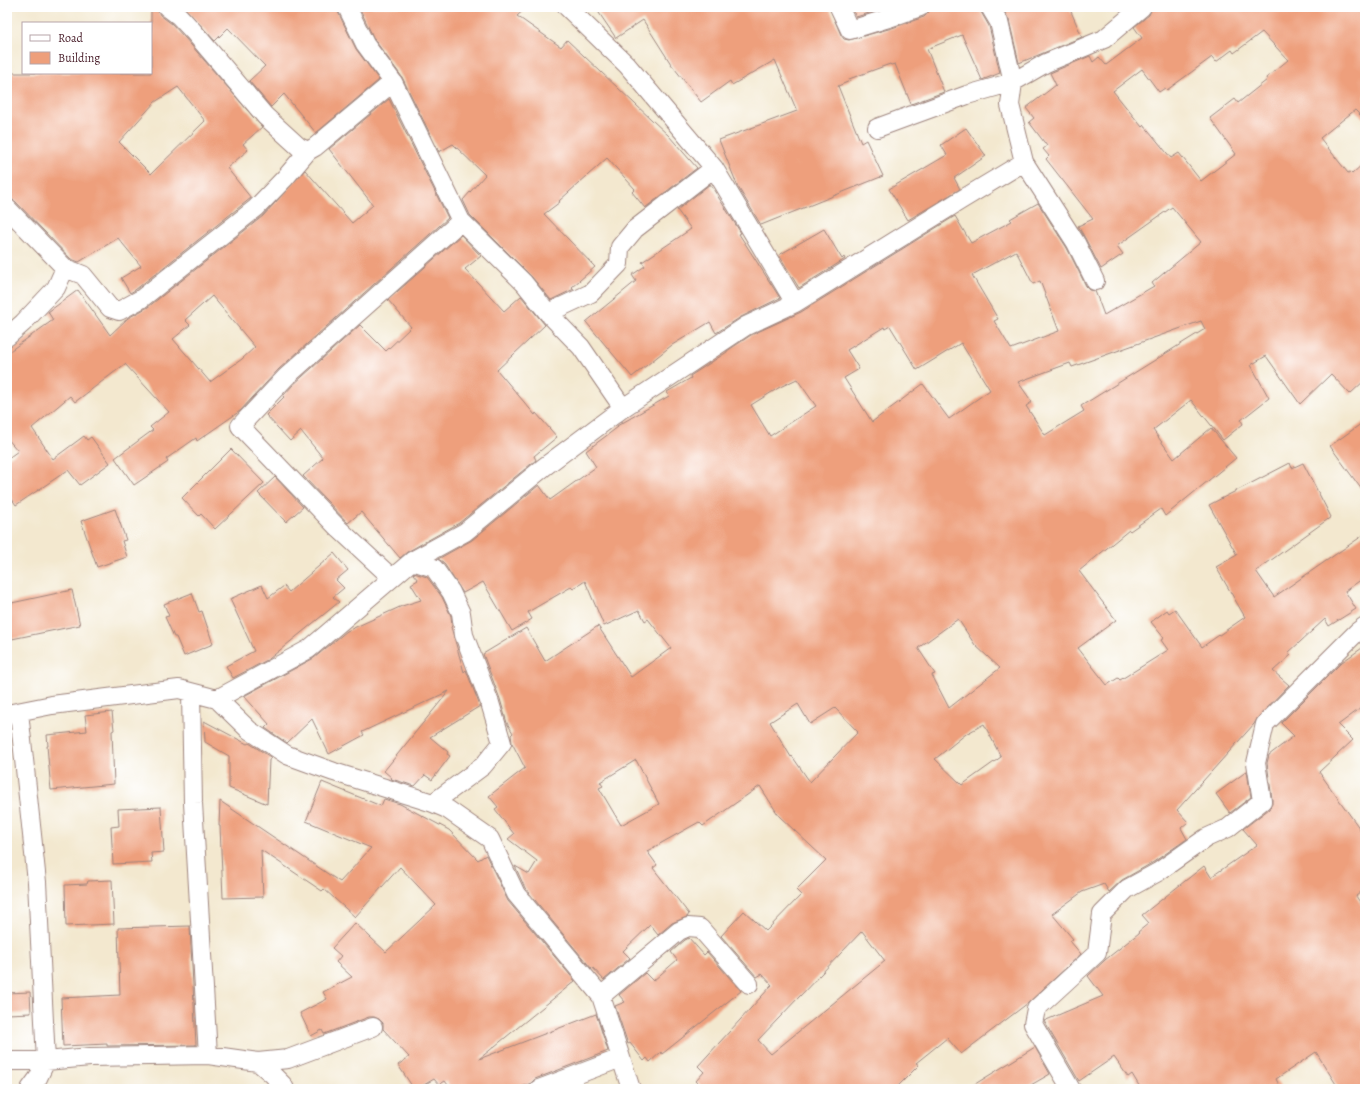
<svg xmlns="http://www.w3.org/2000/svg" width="1372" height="1096" font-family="Alegreya,serif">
  <rect width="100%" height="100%" fill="#fff"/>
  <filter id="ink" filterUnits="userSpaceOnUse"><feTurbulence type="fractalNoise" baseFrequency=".025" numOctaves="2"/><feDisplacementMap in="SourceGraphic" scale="8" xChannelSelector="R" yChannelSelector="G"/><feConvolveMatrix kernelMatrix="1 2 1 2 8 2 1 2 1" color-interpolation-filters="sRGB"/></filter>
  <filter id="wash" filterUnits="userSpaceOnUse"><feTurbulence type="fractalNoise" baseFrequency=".012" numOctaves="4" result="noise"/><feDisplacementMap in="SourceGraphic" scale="16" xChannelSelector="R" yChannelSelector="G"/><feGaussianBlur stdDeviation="0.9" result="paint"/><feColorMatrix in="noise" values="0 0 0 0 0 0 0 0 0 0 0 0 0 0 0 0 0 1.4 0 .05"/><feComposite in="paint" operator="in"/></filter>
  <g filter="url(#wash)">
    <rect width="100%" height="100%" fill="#f3e8cf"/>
    <g id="blocks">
      <path fill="#ee9f7b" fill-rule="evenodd" d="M 151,7 L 157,7 L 158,11 L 160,15 L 172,24 L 185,38 L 262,127 L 243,144 L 248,150 L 227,168 L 251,198 L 135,290 L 130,293 L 121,278 L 141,266 L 118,238 L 79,262 L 71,259 L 15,201 L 7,198 L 7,73 L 151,73 ZM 178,87 L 205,121 L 151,174 L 119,142 L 155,102 Z
        M 184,7 L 337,7 L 338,12 L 356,49 L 379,80 L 316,133 L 284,94 L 271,107 L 249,81 L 265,66 L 228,28 L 215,41 Z
        M 359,7 L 527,7 L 517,16 L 561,47 L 567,40 L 669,136 L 697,168 L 645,208 L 632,192 L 635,189 L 607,158 L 559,201 L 560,202 L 544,214 L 595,267 L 572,287 L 574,289 L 551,300 L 531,276 L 470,215 L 463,200 L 485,175 L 453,144 L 439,152 L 402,77 L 374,39 Z
        M 595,7 L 829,7 L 841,35 L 844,39 L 849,40 L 892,28 L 924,17 L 928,13 L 930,7 L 980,7 L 981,12 L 989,26 L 1000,73 L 982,80 L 962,35 L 927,49 L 944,92 L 911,104 L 895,64 L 891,65 L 890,64 L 849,79 L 850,81 L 838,86 L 861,143 L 866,140 L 883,176 L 761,225 L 738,187 L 719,140 L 797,111 L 775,60 L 732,85 L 730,81 L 701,102 L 671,64 L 643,20 L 616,38 Z
        M 851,7 L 889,7 L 856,17 Z
        M 1002,7 L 1069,7 L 1082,37 L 1019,63 L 1009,20 Z
        M 1152,7 L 1365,7 L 1365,120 L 1355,110 L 1320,138 L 1348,173 L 1350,172 L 1352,174 L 1365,162 L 1365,380 L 1350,394 L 1331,374 L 1300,404 L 1266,356 L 1251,365 L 1269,398 L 1241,420 L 1243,424 L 1223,440 L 1191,400 L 1153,430 L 1174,459 L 1211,428 L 1236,458 L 1165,516 L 1161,509 L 1130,531 L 1129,530 L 1079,571 L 1116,620 L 1078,648 L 1107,685 L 1118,678 L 1120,680 L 1168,650 L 1161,640 L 1164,638 L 1151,622 L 1167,610 L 1169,613 L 1175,609 L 1202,647 L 1245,617 L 1216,567 L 1237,555 L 1209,505 L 1290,463 L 1292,468 L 1303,463 L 1331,517 L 1256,571 L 1274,597 L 1365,534 L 1365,577 L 1345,591 L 1356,609 L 1329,626 L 1325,619 L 1288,653 L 1291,655 L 1273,671 L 1289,685 L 1258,717 L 1254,724 L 1177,810 L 1188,822 L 1181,828 L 1187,839 L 1152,863 L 1122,880 L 1109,892 L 1104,884 L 1082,892 L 1052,914 L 1073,939 L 1070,941 L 1081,954 L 1028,1003 L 961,1054 L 947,1038 L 916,1063 L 919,1065 L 895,1089 L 704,1089 L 696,1081 L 704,1072 L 698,1066 L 772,985 L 762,974 L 757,977 L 721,936 L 744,911 L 766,931 L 801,895 L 796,890 L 826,860 L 779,816 L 760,786 L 703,826 L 699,822 L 647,851 L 657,865 L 653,868 L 689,914 L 687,917 L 672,923 L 658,935 L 650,925 L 623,951 L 630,958 L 604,980 L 592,967 L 591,968 L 525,888 L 515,866 L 529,874 L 537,861 L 508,839 L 514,834 L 495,809 L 498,807 L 489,796 L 525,768 L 512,743 L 511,735 L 513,733 L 507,723 L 500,699 L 483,654 L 526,628 L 545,661 L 598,626 L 631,677 L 671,648 L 648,619 L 645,621 L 639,610 L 604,626 L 585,581 L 573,589 L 571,587 L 528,612 L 532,619 L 512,631 L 483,582 L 463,593 L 443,562 L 438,559 L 472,540 L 539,485 L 550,500 L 596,467 L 586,451 L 618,427 L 617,426 L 669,396 L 667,392 L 691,378 L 690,376 L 727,352 L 727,351 L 751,335 L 801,312 L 955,216 L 971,243 L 1012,221 L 1010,219 L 1038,203 L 1067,248 L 1086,286 L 1090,290 L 1095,291 L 1104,315 L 1154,286 L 1152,283 L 1201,242 L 1172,207 L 1117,246 L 1123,254 L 1101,269 L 1085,238 L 1078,226 L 1093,219 L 1046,159 L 1049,156 L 1043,149 L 1047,146 L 1029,122 L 1034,118 L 1026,108 L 1056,85 L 1050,73 L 1090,56 L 1093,62 L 1099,57 L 1106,65 L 1142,38 L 1134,27 L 1149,15 ZM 1262,32 L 1288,60 L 1266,78 L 1267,80 L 1238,103 L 1235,99 L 1210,118 L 1236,154 L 1201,181 L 1179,153 L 1171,158 L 1144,125 L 1142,127 L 1113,91 L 1142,69 L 1159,92 L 1165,88 L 1167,90 L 1212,57 L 1216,62 L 1232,50 L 1234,53 ZM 1016,251 L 1033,284 L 1040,281 L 1059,331 L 1011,349 L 994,321 L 998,319 L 972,275 ZM 1201,321 L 1205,329 L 1081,406 L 1084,411 L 1045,435 L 1026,406 L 1032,402 L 1018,382 L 1070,363 L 1072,367 ZM 890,326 L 917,370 L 961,343 L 990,390 L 949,419 L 923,384 L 872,422 L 844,378 L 859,369 L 847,350 L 884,327 L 885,329 ZM 797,379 L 816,406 L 770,436 L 751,405 L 780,387 ZM 958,619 L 975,645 L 1000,668 L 949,708 L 932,675 L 935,674 L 918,648 ZM 798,704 L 810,724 L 835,708 L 858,732 L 810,782 L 792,756 L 791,757 L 770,722 ZM 984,724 L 1001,757 L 962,785 L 935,759 L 966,734 ZM 636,760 L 659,804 L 621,825 L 599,788 L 603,786 L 600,782 ZM 862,931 L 885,961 L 771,1054 L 758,1040 Z
        M 389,99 L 448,218 L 279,369 L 240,411 L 197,441 L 196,438 L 166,459 L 168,462 L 134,485 L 115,458 L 153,430 L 150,427 L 169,412 L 125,364 L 75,402 L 70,396 L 32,428 L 53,459 L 84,436 L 87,440 L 91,437 L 110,463 L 80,485 L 68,470 L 16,505 L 7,492 L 7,459 L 18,451 L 7,438 L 7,353 L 53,320 L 48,312 L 78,290 L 110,335 L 128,318 L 148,307 L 263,216 L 305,170 L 352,223 L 373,205 L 329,149 ZM 212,296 L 255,347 L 242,359 L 210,382 L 173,339 L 190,325 L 185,320 Z
        M 966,128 L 986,156 L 954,178 L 960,189 L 908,220 L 889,189 L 947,155 L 941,145 Z
        M 710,184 L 741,233 L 739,234 L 780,298 L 741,317 L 716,333 L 710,322 L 672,345 L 632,377 L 586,322 L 636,281 L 632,275 L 645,266 L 642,262 L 691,229 L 677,210 Z
        M 824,229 L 842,259 L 844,257 L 845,259 L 799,288 L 779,255 Z
        M 461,235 L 481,256 L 465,269 L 504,311 L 521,296 L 545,325 L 497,370 L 535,415 L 536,413 L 557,437 L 534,456 L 536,460 L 459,523 L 407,552 L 400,558 L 361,512 L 348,523 L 303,476 L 323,458 L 301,431 L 290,441 L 266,415 L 284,397 L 283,396 L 293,385 L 360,325 L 386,351 L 411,327 L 388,300 Z
        M 1365,421 L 1365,494 L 1330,446 Z
        M 231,449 L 264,483 L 215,529 L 201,514 L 199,516 L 182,498 Z
        M 275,477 L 303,507 L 286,522 L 258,493 Z
        M 115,509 L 126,540 L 122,541 L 127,557 L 97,567 L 81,521 Z
        M 334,553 L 348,570 L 336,580 L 344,588 L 333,597 L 339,602 L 269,659 L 233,678 L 226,666 L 254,651 L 230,599 L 262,585 L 268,598 L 284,586 L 289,592 Z
        M 414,573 L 427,577 L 442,597 L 451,616 L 452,626 L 451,627 L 464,672 L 466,670 L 480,706 L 430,737 L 448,752 L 447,754 L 450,756 L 432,780 L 425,775 L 415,786 L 391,779 L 392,778 L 384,771 L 449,691 L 362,732 L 364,735 L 329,754 L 312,719 L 287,743 L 265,728 L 269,724 L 244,696 L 314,658 L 347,631 L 402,606 L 421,600 L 411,584 L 418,580 L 413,574 Z
        M 72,590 L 80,625 L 7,640 L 7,604 Z
        M 192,593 L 199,612 L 202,611 L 213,644 L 184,656 L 176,637 L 174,637 L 165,617 L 169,616 L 164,604 Z
        M 1365,646 L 1365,705 L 1338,725 L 1353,740 L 1319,772 L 1365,836 L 1365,889 L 1356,896 L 1365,910 L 1365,1089 L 1339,1089 L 1316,1052 L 1276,1079 L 1281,1089 L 1141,1089 L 1132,1074 L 1128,1077 L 1114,1057 L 1079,1081 L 1044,1021 L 1103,996 L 1088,976 L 1105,960 L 1139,933 L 1138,932 L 1149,923 L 1142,915 L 1204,866 L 1211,877 L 1257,845 L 1243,829 L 1269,809 L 1272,804 L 1272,799 L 1267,763 L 1269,755 L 1294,736 L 1281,723 L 1342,662 Z
        M 112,712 L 114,730 L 112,731 L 114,784 L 51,790 L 47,746 L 48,746 L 47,735 L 87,731 L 85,715 Z
        M 204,721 L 247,744 L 249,743 L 272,758 L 269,760 L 267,804 L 229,788 L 229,756 L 205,742 Z
        M 1247,771 L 1251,797 L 1230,813 L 1216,794 Z
        M 322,782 L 381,806 L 384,799 L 400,804 L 449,830 L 478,860 L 486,855 L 508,901 L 575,981 L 479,1059 L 596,1014 L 608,1051 L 535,1079 L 531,1083 L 517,1089 L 451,1089 L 445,1081 L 439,1085 L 434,1079 L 417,1089 L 414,1089 L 398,1065 L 409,1057 L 383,1029 L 383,1023 L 379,1019 L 374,1017 L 369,1017 L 324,1034 L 322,1030 L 311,1036 L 300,1013 L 327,999 L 323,992 L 352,977 L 336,962 L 341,956 L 332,948 L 355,923 L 386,952 L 436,905 L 400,867 L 355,917 L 324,889 L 322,891 L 261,850 L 263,897 L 223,898 L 220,826 L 219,826 L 220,801 L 340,882 L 371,848 L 306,821 Z
        M 161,807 L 164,852 L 151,853 L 152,862 L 113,864 L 111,827 L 119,826 L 118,809 Z
        M 112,880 L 114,924 L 66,926 L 65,885 L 87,884 L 88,881 Z
        M 190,926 L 196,1045 L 107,1046 L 107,1044 L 63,1046 L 61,998 L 120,995 L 118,928 Z
        M 689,938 L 704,955 L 707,952 L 741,991 L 662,1054 L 661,1052 L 650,1062 L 647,1058 L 644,1061 L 630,1043 L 628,1044 L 615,1006 L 625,1002 L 619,995 L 645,973 L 653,981 L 677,960 L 671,952 L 685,940 Z
        M 30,992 L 31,1013 L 7,1014 L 7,993 Z
        M 1035,1047 L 1050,1074 L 1024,1089 L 967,1089 Z"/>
    </g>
  </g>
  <g filter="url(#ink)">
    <use href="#blocks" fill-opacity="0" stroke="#9e847d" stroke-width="1"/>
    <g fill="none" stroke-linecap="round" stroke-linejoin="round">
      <g stroke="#9e847d" stroke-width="20">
        <path id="street" d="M 167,7 L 179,16 L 193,31 L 265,116 L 299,147 L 308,151 L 315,147 L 393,82
          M 347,7 L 365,44 L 393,82 L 461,221 L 524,283 L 548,313 L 581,347 L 623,408
          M 567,7 L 627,65 L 714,168 L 795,303 L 961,200 L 1024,162
          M 839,7 L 850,30 L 889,18 L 920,7
          M 877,128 L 967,95 L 1013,82 L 999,22 L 990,7
          M 7,208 L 65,268 L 83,275 L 110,308 L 119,311 L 141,299 L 256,208 L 285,178 L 308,151
          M 1095,281 L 1076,243 L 1024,162 L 1010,105 L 1013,82 L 1046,63 L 1104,39 L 1142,7
          M 548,313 L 591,293 L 619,264 L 620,247 L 635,229 L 714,168
          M 7,337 L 23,323 L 56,288 L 65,268
          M 412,561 L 434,568 L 451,592 L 461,613 L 464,635 L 490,703 L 502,743 L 483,766 L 433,803
          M 392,578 L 338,528 L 240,426 L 286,377 L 461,221
          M 191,693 L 193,803 L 208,1055
          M 217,699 L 309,649 L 412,561 L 465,532 L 544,467 L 623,408 L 746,326 L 795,303
          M 7,714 L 52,705 L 179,689 L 217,699 L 249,730 L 287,755 L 334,772 L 433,803 L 447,809 L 490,839 L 516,894 L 601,996 L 631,1089
          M 601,996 L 679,931 L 688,927 L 700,928 L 749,984
          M 7,1061 L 46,1061 L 37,882 L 19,712
          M 258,1062 L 288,1059 L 373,1027
          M 30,1089 L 38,1078 L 46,1061 L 90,1057 L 208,1055 L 258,1062 L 272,1074 L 283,1085 L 285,1089
          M 539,1089 L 621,1058
          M 1071,1089 L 1033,1024 L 1036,1009 L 1097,953 L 1102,914 L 1127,889 L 1158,872 L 1206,838 L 1228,828 L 1262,801 L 1256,763 L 1265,724 L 1357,632 L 1365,626"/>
      </g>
      <use href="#street" stroke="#fff" stroke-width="18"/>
    </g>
  </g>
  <rect width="1372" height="1096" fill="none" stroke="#fff" stroke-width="24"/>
  <rect x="22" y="22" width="130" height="52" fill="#ffffff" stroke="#b7a5aa"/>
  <rect x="30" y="35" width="20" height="6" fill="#ffffff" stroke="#b7a5aa"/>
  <text x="58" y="42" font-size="12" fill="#4a1f2b">Road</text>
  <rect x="30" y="52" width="20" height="12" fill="#ee9f7b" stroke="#b7a5aa"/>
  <text x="58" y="62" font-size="12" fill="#4a1f2b">Building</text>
</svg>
